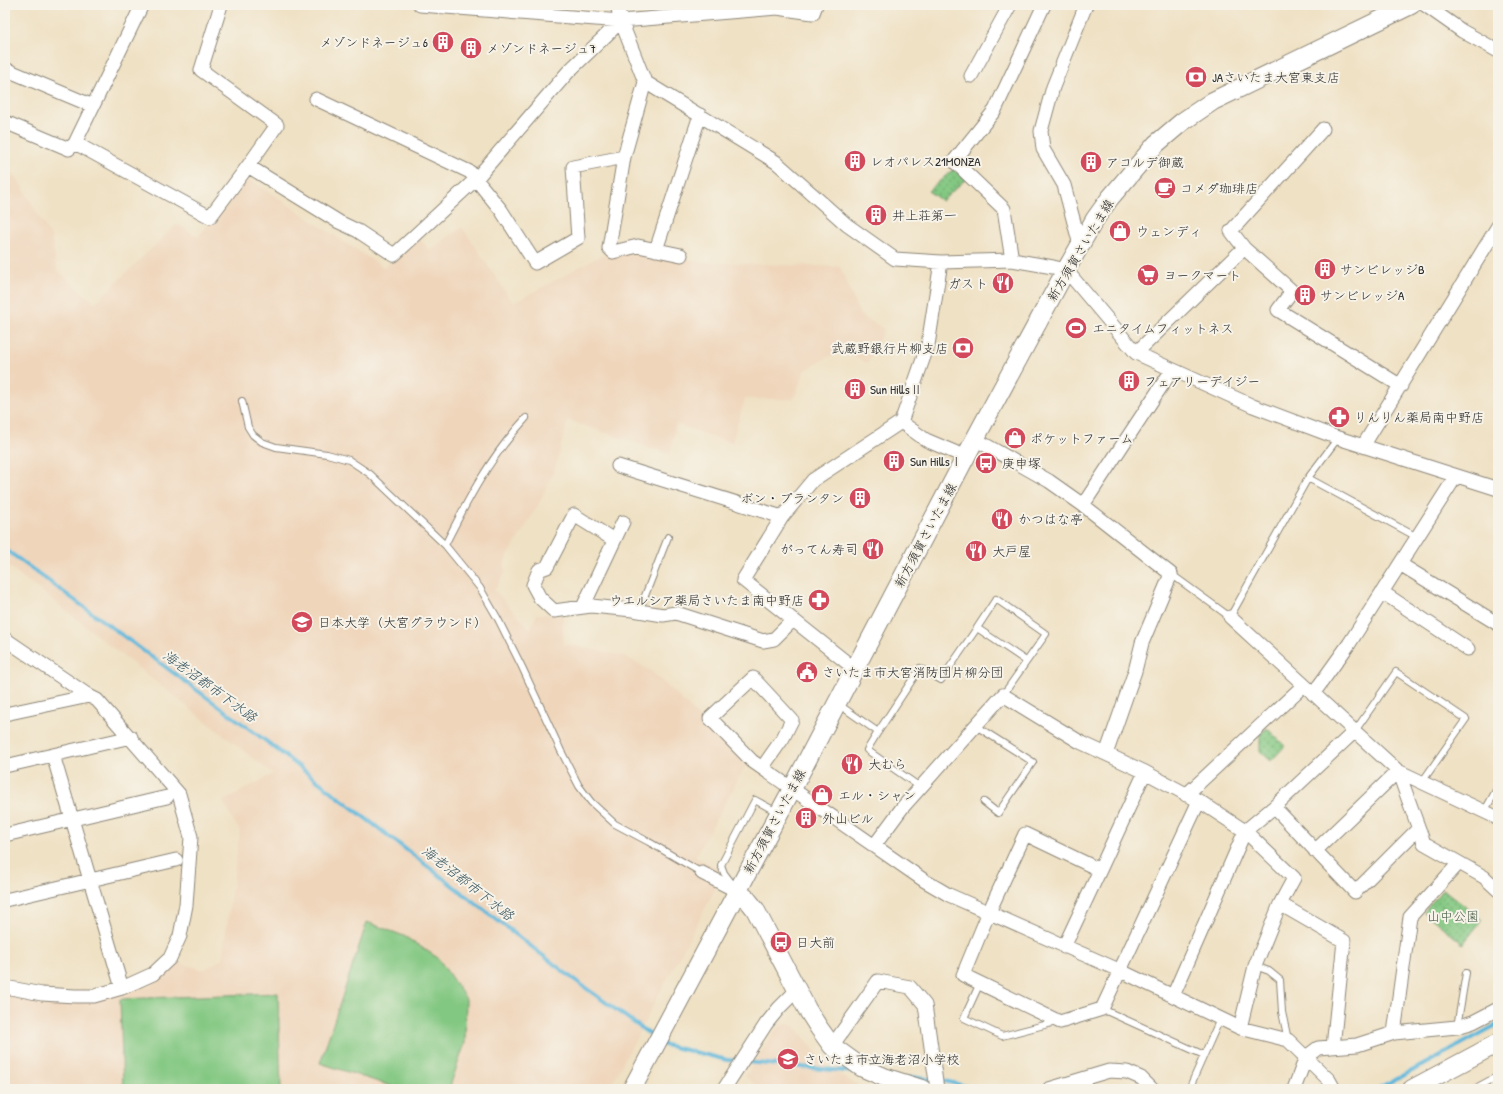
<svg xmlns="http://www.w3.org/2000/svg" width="1503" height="1094" font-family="'Patrick Hand','Klee One',sans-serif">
  <defs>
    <pattern id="park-dots" width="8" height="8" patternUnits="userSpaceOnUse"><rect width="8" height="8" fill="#83c882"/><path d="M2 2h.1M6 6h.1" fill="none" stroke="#6ba36b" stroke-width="1.8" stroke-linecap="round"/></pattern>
  </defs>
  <rect width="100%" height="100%" fill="#f7f3e8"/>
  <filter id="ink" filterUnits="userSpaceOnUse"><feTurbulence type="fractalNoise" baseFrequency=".025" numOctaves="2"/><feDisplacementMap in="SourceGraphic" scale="8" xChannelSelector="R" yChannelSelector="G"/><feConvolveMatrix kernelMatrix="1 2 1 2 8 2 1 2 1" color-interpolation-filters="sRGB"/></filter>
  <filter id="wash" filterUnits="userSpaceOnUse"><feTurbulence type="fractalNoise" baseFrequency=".012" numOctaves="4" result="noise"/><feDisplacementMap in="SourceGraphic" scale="16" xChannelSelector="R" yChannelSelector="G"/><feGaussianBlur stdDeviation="0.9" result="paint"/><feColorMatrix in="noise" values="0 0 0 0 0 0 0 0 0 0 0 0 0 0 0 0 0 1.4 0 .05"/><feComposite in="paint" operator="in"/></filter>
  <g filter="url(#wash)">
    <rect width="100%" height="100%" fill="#efe1c4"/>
    <path fill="#efd6bb" d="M 5,167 L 17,178 L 51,237 L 57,270 L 95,303 L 177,224 L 198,237 L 247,178 L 384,268 L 419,239 L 430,250 L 462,227 L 513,303 L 600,256 L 637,250 L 702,262 L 840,267 L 860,315 L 884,329 L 868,363 L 840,350 L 804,371 L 794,399 L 745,399 L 732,443 L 676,424 L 670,455 L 568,420 L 555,469 L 538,505 L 505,561 L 505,573 L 494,590 L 530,629 L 537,614 L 563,615 L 563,644 L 624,656 L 651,671 L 683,701 L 746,765 L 695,857 L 724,872 L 609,1089 L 5,1089 L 5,993 L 61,1004 L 150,986 L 179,963 L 204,970 L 222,959 L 240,832 L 223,801 L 273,774 L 5,563 Z
      M 789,1024 L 795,1026 L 828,1067 L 856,1085 L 866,1089 L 759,1089 L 745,1076 L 776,1029 L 782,1025 Z"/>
    <path fill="url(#park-dots)" stroke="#577a56" d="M 956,167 L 967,178 L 942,201 L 928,191 Z
      M 1267,728 L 1285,746 L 1271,761 L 1260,751 L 1260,734 Z
      M 1443,889 L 1482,920 L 1463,944 L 1424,912 Z"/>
    <path fill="#83c882" stroke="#577a56" d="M 367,922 L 404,936 L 438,958 L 466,999 L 465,1043 L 449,1089 L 400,1089 L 320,1063 Z
      M 278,993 L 281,1089 L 123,1089 L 120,999 Z"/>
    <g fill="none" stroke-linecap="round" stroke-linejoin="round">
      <path stroke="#5db7db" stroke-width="4" d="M 5,549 L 262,738 L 572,978 L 655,1038
        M 662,1044 L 665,1045 L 727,1060 L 739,1061
        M 746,1062 L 856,1072
        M 911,1077 L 945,1081 L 976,1089
        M 1379,1089 L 1498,1024"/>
    </g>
  </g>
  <g filter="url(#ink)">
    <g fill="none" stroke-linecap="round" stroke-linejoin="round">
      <g stroke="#8d8678" stroke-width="8">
        <path id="lane" d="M 242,401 L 248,427 L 253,435 L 262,442 L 276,447 L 327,454 L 349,460 L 370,474 L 445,545 L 480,588 L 498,619 L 522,667 L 561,751 L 579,786 L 591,802 L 615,824 L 649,842 L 702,873
          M 1308,478 L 1417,537
          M 445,545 C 468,499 490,457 526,418
          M 1171,574 L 1230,617 L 1308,478 L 1338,438
          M 639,611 L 668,537
          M 1003,695 L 1046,634 L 996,599 L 977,628 L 1026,661
          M 838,704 L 878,732 L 867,750 L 920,787
          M 976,726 L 1033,762 L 998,813 L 984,802
          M 1355,731 L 1396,672 L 1466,719 L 1422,782
          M 878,732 L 920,668 L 941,680 L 977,628
          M 1484,812 L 1498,787
          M 734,886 L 724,873 L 721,865 L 755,800 L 777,812
          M 1255,966 L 1269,971 L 1280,980 L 1282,1012 L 1288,1040
          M 980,983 L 964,1018 L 1002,1036 L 1056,1022
          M 1102,1009 L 1204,1055
          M 1457,1027 L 1466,973
          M 1189,1089 L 1220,1019
          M 1474,1089 L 1498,1076"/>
      </g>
      <g stroke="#8d8678" stroke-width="15">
        <path id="street" d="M 221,5 L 201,70 L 277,125 L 248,166
          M 420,5 L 621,21
          M 617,5 L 621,21 L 645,82 L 776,162 L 847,225 L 895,259 L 941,262 L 1012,260 L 1053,267 L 1066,270 L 1136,353 L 1253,406 L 1338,438 L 1498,489
          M 1425,5 L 1462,31 L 1498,51
          M 5,69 L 93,106
          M 971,76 L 1010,5
          M 645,82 L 624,157 L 609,248 L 613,252 L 638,246 L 681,255
          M 316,99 L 470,172 L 501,210 L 535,263 L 578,238 L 573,167 L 624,157
          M 5,122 L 69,149 L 75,143 L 142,5
          M 75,143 L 210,217 L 248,166 L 339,222 L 358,231 L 394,255 L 476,179 L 568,72 L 621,21 L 777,8 L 813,13 L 816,5
          M 1080,245 L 1064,185 L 1043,149 L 1041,131 L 1053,87 L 1086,5
          M 1244,248 L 1231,231 L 1323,129
          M 656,250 L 700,115
          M 1012,260 L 1004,209 L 954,161 L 995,110 L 1044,5
          M 1136,353 L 1244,248 L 1292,291 L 1278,310 L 1401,386
          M 901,422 L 926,440 L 966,457
          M 975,439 L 1049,481 L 1083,505 L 1171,574 L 1142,643 L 1135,671 L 1106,754 L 1145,772 L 1199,801 L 1245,831 L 1294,878 L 1280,904 L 1255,966 L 1240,1028
          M 1363,446 L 1498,226
          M 618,466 L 782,517 L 813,480 L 901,422 L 928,345 L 941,262
          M 1083,505 L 1172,370
          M 782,517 L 743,580 L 855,669
          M 614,540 L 574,515 L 547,567 L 539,570 L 533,585 L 540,598 L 554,611 L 591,606 L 633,610 L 663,615 L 676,613 L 763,641 L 774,639 L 793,620
          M 1400,564 L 1498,624
          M 1382,592 L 1468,649
          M 583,607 L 623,522
          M 1230,617 L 1398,771 L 1424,843 L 1484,877 L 1498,890
          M 5,639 L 89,696 L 97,700 L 179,794 L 191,837 L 186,905 L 180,936 L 170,958 L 153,974 L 122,988 L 94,996 L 75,996 L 42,994 L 5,987
          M 1313,694 L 1349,644 L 1456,476
          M 5,714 L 89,696
          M 53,755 L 122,988
          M 5,766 L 131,737
          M 762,768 L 783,738 L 792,720 L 753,678 L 710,718 L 752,761 L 925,881 L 949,895 L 1121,971 L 1240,1028 L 1288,1040 L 1329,1080 L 1334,1089
          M 1145,772 L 1100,870 L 1025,834 L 989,912 L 963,975 L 1060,1022 L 1102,1009 L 1199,801
          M 1186,795 L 1304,685
          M 1274,807 L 1355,892 L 1418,829
          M 5,835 L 167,797
          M 874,846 L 902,808 L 1003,695 L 1080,742 L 1106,754
          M 1315,851 L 1398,771 L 1498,818
          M 702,873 L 737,891
          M 5,900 L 176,860
          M 1280,904 L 1344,941 L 1333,1047
          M 1064,947 L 1100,870
          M 1173,996 L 1245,831 L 1274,807 L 1355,731
          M 1394,1033 L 1457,1027 L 1473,1022 L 1498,1009
          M 832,1046 L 878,981 L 910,987 L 925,1005 L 937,1089
          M 724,1089 L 766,1024 L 779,1008 L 797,990
          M 1049,1089 L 1109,1071 L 1127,1072 L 1141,1078 L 1152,1089
          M 1294,1089 L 1306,1057 L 1318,1048 L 1357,1045 L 1394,1033 L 1410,917 L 1459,863"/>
      </g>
      <g stroke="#8d8678" stroke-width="20">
        <path id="secondary" d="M 737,891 L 747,899 L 755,909 L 807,1009 L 819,1028 L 832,1046 L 861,1067 L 884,1077 L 922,1089
          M 632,1089 L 792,789 L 975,439 L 1066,270 L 1095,219 L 1110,198 L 1156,144 L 1182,122 L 1213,101 L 1411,5
          M 1412,1089 L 1498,1043"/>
      </g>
      <use href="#lane" stroke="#fff" stroke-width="6"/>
      <use href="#street" stroke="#fff" stroke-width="13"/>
      <use href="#secondary" stroke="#fff" stroke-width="18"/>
    </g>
  </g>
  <defs>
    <g id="building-disc" transform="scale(1.15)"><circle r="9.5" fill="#d1495b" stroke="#f7f3e8"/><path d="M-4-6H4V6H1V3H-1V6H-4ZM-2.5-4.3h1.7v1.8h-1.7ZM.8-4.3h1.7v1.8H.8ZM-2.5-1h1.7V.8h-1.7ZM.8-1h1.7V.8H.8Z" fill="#fff"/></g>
    <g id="bank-disc" transform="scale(1.15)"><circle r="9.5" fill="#d1495b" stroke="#f7f3e8"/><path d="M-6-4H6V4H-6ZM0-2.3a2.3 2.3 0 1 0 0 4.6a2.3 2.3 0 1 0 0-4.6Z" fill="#fff"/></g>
    <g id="cafe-disc" transform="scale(1.15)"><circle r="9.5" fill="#d1495b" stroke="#f7f3e8"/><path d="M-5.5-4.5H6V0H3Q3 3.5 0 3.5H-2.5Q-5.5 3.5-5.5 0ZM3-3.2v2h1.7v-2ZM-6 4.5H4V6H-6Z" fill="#fff"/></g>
    <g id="shop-disc" transform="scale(1.15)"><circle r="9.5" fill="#d1495b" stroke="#f7f3e8"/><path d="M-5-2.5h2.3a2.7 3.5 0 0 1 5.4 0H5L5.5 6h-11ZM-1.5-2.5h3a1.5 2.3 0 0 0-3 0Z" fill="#fff"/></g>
    <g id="supermarket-disc" transform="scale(1.15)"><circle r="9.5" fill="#d1495b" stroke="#f7f3e8"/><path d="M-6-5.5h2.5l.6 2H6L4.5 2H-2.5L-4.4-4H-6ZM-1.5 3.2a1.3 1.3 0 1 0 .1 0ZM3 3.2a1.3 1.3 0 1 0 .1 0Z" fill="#fff"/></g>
    <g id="restaurant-disc" transform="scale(1.15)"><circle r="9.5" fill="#d1495b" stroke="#f7f3e8"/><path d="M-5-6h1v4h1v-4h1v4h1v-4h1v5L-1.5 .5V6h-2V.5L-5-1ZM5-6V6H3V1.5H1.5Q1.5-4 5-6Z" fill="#fff"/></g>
    <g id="stadium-disc" transform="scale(1.15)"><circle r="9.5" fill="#d1495b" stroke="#f7f3e8"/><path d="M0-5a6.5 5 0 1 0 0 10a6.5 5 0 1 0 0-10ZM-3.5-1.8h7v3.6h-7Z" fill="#fff"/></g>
    <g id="pharmacy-disc" transform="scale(1.15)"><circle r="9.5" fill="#d1495b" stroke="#f7f3e8"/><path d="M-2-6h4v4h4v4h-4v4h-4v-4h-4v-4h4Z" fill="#fff"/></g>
    <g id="bus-disc" transform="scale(1.15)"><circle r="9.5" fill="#d1495b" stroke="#f7f3e8"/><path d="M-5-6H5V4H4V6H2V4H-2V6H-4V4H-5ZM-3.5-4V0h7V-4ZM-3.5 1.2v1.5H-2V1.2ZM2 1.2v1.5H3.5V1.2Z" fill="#fff"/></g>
    <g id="university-disc" transform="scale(1.15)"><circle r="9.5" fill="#d1495b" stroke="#f7f3e8"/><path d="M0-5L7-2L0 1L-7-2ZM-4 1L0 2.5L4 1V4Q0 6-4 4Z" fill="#fff"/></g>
    <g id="civic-disc" transform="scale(1.15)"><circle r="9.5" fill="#d1495b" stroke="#f7f3e8"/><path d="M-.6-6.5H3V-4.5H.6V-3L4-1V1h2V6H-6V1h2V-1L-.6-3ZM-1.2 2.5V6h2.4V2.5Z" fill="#fff"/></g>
    <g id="school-disc" transform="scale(1.15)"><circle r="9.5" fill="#d1495b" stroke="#f7f3e8"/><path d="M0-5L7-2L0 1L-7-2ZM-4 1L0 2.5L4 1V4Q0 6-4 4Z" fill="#fff"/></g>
  </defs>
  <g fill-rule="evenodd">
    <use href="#building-disc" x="443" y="42"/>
    <use href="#building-disc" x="471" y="48"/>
    <use href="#bank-disc" x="1196" y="77"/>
    <use href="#building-disc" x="855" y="161"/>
    <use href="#building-disc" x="1091" y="162"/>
    <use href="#cafe-disc" x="1165" y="188"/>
    <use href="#building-disc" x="876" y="215"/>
    <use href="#shop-disc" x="1120" y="231"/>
    <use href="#building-disc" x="1325" y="269"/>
    <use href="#supermarket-disc" x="1148" y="275"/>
    <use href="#restaurant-disc" x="1003" y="283"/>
    <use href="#building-disc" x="1305" y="295"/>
    <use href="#stadium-disc" x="1076" y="328"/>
    <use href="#bank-disc" x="963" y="348"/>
    <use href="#building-disc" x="1129" y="381"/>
    <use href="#building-disc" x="855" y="389"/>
    <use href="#pharmacy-disc" x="1339" y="417"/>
    <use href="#shop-disc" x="1015" y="438"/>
    <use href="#building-disc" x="894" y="461"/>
    <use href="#bus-disc" x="986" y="463"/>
    <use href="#building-disc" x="860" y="498"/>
    <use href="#restaurant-disc" x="1002" y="519"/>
    <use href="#restaurant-disc" x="873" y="549"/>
    <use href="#restaurant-disc" x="976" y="551"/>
    <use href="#pharmacy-disc" x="819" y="600"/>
    <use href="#university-disc" x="302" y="622"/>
    <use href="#civic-disc" x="807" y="672"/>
    <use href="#restaurant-disc" x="852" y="764"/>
    <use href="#shop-disc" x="822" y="795"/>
    <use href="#building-disc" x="806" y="818"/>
    <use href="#bus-disc" x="781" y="942"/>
    <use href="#school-disc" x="788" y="1059"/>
  </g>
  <g text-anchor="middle" stroke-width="4" stroke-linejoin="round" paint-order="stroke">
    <g font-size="13" fill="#2b2b2b" stroke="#f7f3e8" text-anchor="start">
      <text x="428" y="47" text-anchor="end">メゾンドネージュ6</text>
      <text x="486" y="53">メゾンドネージュ7</text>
      <text x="1212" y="82">JAさいたま大宮東支店</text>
      <text x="870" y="166">レオパレス21MONZA</text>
      <text x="1106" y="167">アコルデ御蔵</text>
      <text x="1180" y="193">コメダ珈琲店</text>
      <text x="892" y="220">井上荘第一</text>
      <text x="1136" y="236">ウェンディ</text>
      <text x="1340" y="274">サンビレッジB</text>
      <text x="1164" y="280">ヨークマート</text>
      <text x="988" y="288" text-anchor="end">ガスト</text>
      <text x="1320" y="300">サンビレッジA</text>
      <text x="1092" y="333">エニタイムフィットネス</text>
      <text x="948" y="353" text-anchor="end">武蔵野銀行片柳支店</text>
      <text x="1144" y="386">フェアリーデイジー</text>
      <text x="870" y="394">Sun HillsⅡ</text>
      <text x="1354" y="422">りんりん薬局南中野店</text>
      <text x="1030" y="443">ポケットファーム</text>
      <text x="910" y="466">Sun HillsⅠ</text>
      <text x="1002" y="468">庚申塚</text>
      <text x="844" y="503" text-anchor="end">ボン・プランタン</text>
      <text x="1018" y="524">かつはな亭</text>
      <text x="858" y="554" text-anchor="end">がってん寿司</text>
      <text x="992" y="556">大戸屋</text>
      <text x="804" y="605" text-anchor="end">ウエルシア薬局さいたま南中野店</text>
      <text x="318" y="627">日本大学（大宮グラウンド）</text>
      <text x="822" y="677">さいたま市大宮消防団片柳分団</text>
      <text x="868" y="769">大むら</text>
      <text x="838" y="800">エル・シャン</text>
      <text x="822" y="823">外山ビル</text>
      <text x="796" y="947">日大前</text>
      <text x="804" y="1064">さいたま市立海老沼小学校</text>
    </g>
    <g font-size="13" fill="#2b2b2b" stroke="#f7f3e8">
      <text transform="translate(1080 250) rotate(-59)" y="5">新方須賀さいたま線</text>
      <text transform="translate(925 535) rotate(-62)" y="5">新方須賀さいたま線</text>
      <text transform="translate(774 821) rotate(-62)" y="5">新方須賀さいたま線</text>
    </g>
    <g font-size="13" fill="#455a45" stroke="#f7f3e8">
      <text x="1453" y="921">山中公園</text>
    </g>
    <g font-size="14" font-style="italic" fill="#3a5560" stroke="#f7f3e8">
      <text transform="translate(210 686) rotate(36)" y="5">海老沼都市下水路</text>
      <text transform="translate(468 883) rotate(38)" y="5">海老沼都市下水路</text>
    </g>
  </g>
  <rect width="1503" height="1094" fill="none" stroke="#f7f3e8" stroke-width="20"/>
</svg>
